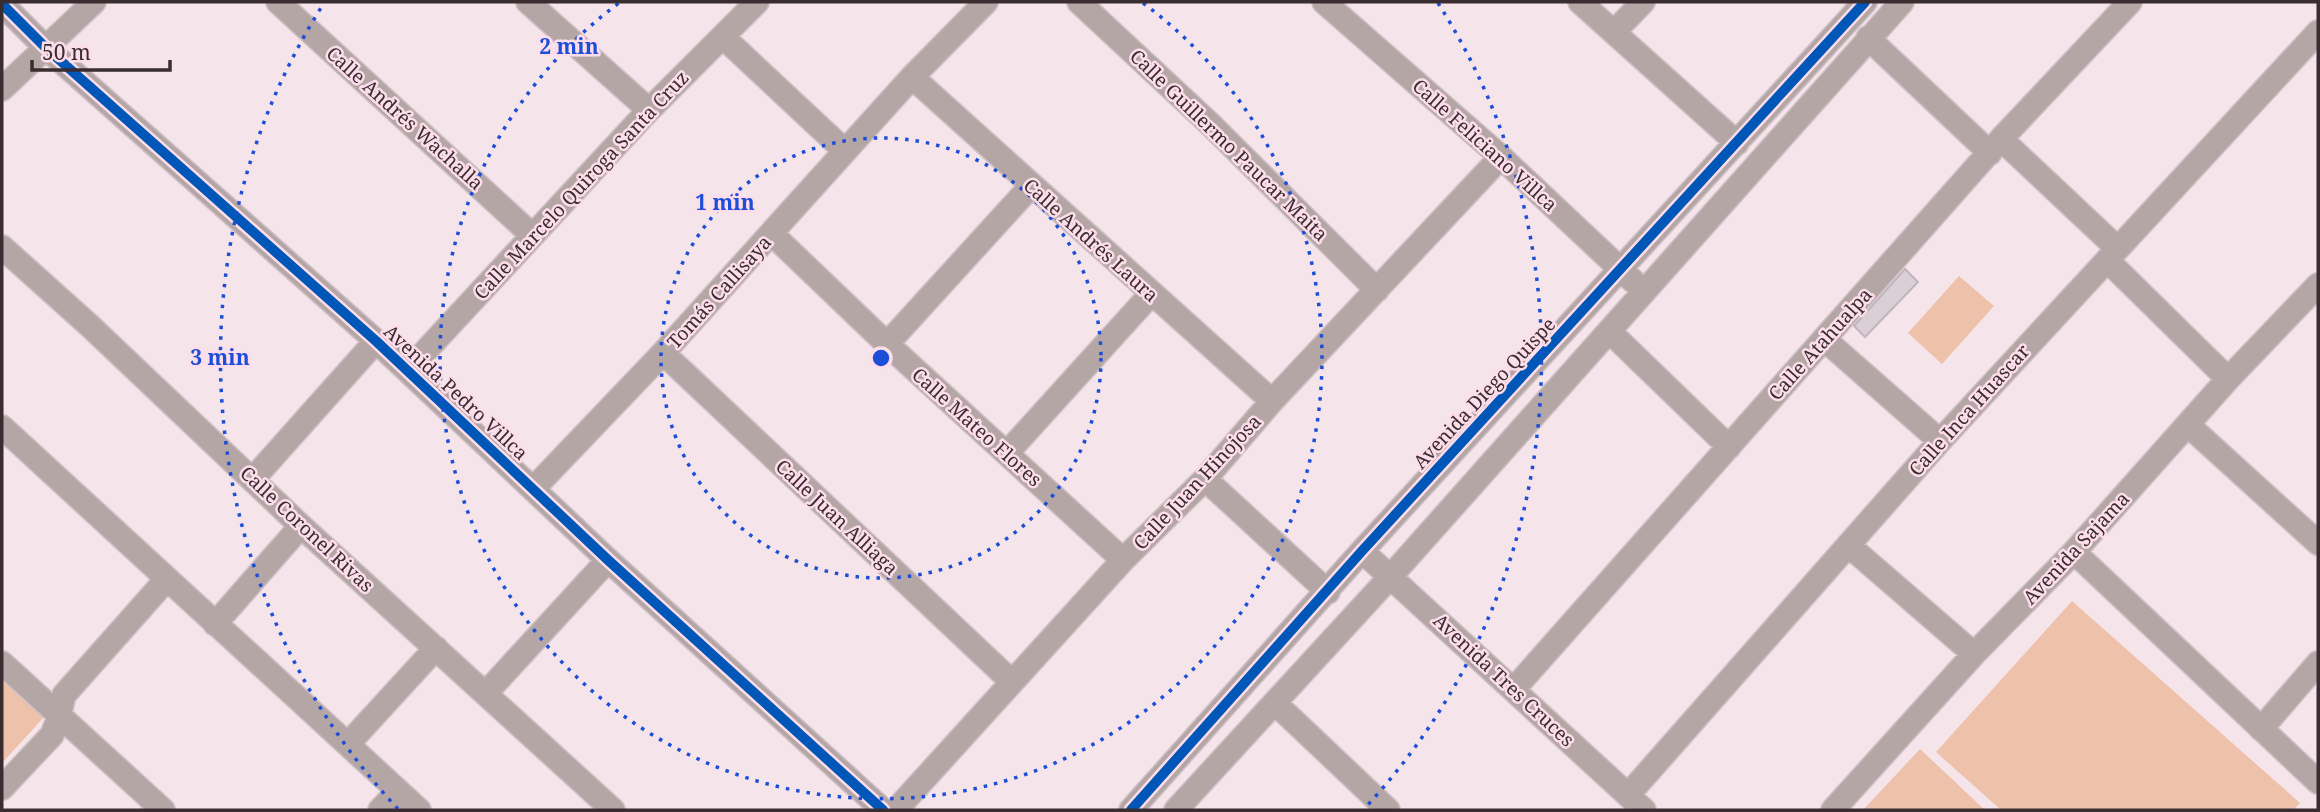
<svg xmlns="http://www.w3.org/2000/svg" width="2320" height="812" font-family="'Noto Serif',serif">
  <rect width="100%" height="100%" fill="#f6e4eb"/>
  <path fill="#eec1aa" d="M 1959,276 L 1994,306 L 1942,364 L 1908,333 Z
    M 2072,601 L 2300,803 L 2293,810 L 2001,810 L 1936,752 Z
    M 2,664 L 45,716 L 2,763 Z
    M 1920,749 L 1985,810 L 1863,810 Z"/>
  <path fill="#dbcfd6" stroke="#c1b5bd" stroke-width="2" d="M 1905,269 L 1918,282 L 1865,337 L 1854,326 Z"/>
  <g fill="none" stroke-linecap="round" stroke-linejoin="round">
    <g stroke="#cfc1c7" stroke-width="26">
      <path id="minor" d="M 278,2 L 532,235
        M 528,2 L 649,110
        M 1079,2 L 1210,124 L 1377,290
        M 1324,2 L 1501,157 L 1633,281
        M 1580,2 L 1737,143
        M 2,4 L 45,47 L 376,341 L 608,560 L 883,810
        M 1614,32 L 1643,2
        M 723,37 L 845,151
        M 1868,38 L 1990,153
        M 912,77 L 1272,401
        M 2,89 L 94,2
        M 2001,139 L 2117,248
        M 772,234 L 887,344 L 1123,560
        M 2,247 L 90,326 L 301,526 L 613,810
        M 2107,260 L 2228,379
        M 1609,331 L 1729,447
        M 1824,339 L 1940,441
        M 887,344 L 1031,186
        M 663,353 L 1012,682
        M 408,370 L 649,110 L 757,2
        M 2188,425 L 2318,543
        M 2,427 L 419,810
        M 1007,453 L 1151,294
        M 253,479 L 376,341
        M 1205,479 L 1328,592
        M 534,488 L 663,353 L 912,77 L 986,2
        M 1848,545 L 1974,654
        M 1362,551 L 1644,810
        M 2074,552 L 2318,782
        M 215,624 L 301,526
        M 2,663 L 163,810
        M 1514,689 L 2001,139 L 2130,2
        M 486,693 L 608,560
        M 1276,704 L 1388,810
        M 2261,729 L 2318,663
        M 348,744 L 436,648
        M 2,788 L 52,735 L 59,717 L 64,695 L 166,580
        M 1628,795 L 1940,441 L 2318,32
        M 380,810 L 398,791
        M 896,810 L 1123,560 L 1205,479 L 1272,401 L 1501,157
        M 1131,810 L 1362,551 L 1865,2
        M 1176,810 L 1391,576 L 1902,2
        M 1833,810 L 1974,654 L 2074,552 L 2228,379 L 2318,285"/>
    </g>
    <use href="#minor" stroke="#b5a6a6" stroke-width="23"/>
    <g stroke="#fddde9" stroke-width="15">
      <path id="cycleway" d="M 2,4 L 45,47 L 376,341 L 608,560 L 883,810
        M 1131,810 L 1362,551 L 1865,2"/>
    </g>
    <use href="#cycleway" stroke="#0057b8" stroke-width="10"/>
  </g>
  <g fill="none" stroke="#1d4ed8" stroke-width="3.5" stroke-dasharray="3.5 7">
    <circle cx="881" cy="358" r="220"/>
    <path d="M1143 3A441 441 0 1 1 619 3"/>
    <path d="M398 809A661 661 0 0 1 324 3M1438 3A661 661 0 0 1 1364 809"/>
  </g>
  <g text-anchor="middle" stroke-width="5" stroke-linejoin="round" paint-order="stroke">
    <g font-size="19" fill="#392d32" stroke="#fddde9">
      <text transform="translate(405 118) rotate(42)" y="7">Calle Andrés Wachalla</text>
      <text transform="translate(1229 145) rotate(44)" y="7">Calle Guillermo Paucar Maita</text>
      <text transform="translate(1485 145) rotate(42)" y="7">Calle Feliciano Villca</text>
      <text transform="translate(581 185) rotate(-47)" y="7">Calle Marcelo Quiroga Santa Cruz</text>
      <text transform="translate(1091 240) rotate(42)" y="7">Calle Andrés Laura</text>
      <text transform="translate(719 292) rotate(-48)" y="7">Tomás Callisaya</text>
      <text transform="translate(1820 344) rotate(-48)" y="7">Calle Atahualpa</text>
      <text transform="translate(456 392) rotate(43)" y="7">Avenida Pedro Villca</text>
      <text transform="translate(1484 393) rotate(-47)" y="7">Avenida Diego Quispe</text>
      <text transform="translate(1969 410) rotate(-48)" y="7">Calle Inca Huascar</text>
      <text transform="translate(977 427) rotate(42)" y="7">Calle Mateo Flores</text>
      <text transform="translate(1197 482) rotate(-47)" y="7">Calle Juan Hinojosa</text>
      <text transform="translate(837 517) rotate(43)" y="7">Calle Juan Alliaga</text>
      <text transform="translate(307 529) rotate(43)" y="7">Calle Coronel Rivas</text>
      <text transform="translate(2076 548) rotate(-47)" y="7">Avenida Sajama</text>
      <text transform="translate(1504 680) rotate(43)" y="7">Avenida Tres Cruces</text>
    </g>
  </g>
  <circle cx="881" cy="358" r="10" fill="#1d4ed8" stroke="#fddde9" stroke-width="3.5"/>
  <g font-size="21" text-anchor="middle" font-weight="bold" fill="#1d4ed8" stroke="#fddde9" stroke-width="5" stroke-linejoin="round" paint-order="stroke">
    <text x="569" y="54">2 min</text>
    <text x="725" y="210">1 min</text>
    <text x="220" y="365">3 min</text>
  </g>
  <rect width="2320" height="812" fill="none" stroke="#392d32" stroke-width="7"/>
  <path d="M32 60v10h138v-10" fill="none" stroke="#392d32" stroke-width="3.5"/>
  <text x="42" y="60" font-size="21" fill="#392d32" stroke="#fddde9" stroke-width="5" paint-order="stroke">50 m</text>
</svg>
